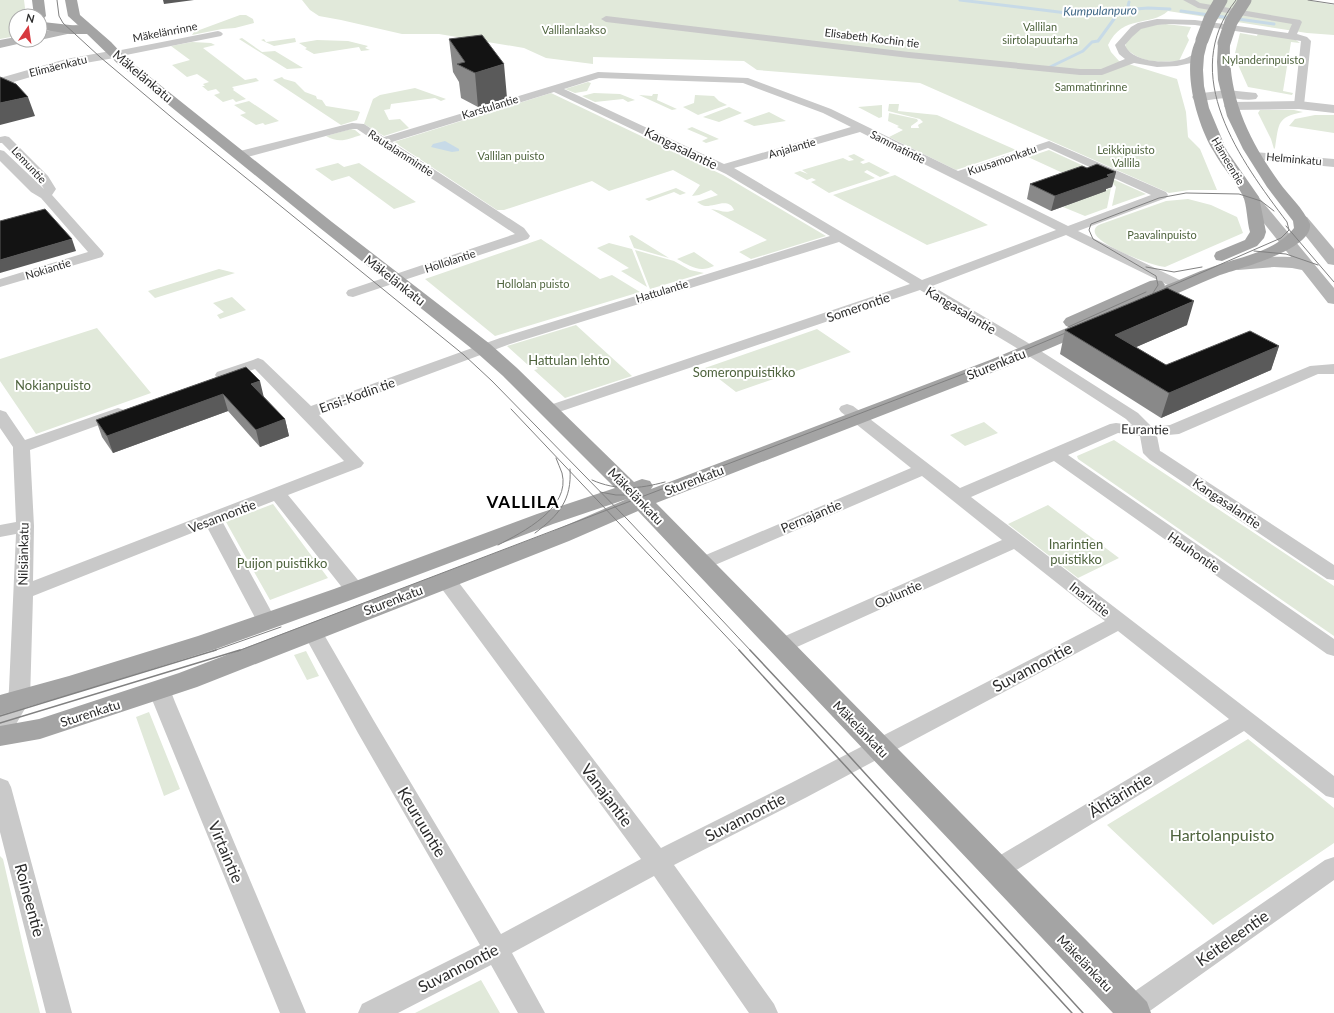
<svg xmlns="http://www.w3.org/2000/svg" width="1334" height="1013" font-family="Lato,sans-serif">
  <rect width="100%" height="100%" fill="#fff"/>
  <path fill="#e1e9da" d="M 0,0 L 24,0 L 26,16 L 16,16 L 16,36 L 0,39 Z
    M 302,0 L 1313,0 L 1312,1 L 1334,5 L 1334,35 L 1307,33 L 1168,11 C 1150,27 1123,14 1108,45 L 1111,52 L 1119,61 L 1177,79 L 1186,112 L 1188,137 L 1200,149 L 1217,190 L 1189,190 L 1169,193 L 920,83 L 757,70 L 744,61 L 593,57 L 593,64 L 546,58 L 524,48 L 439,34 L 402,34 L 341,20 L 319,16 L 310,10 Z
    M 240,15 L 246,15 L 253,19 L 254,23 L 235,28 L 222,29 L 192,35 L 194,32 Z
    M 1166,24 L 1191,27 L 1187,36 L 1189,40 L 1179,61 C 1155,62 1144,64 1125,48 C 1129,27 1148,25 1166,24 Z
    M 1240,33 L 1257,36 L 1258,33 C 1271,35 1290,34 1300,43 L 1291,42 L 1283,91 L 1293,93 L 1292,95 L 1248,87 L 1235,58 L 1235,53 Z
    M 242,38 L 262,52 L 275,51 L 303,68 L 287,69 L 239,39 Z
    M 295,38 L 296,42 L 274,46 L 261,40 L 264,39 L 266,42 Z
    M 317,40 L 348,41 L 368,46 L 365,48 L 370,50 L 361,51 L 359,47 L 314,54 L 305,49 L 307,48 L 299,43 Z
    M 192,42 L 211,43 L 215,45 L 203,48 L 245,80 L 256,78 L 259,81 L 232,87 L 234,89 L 233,90 L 246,99 L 236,102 L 233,99 L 223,102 L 214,95 L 220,93 L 216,89 L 208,91 L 202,86 L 205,86 L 203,84 L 209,82 L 197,74 L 187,77 L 172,65 L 190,60 L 171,46 Z
    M 282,77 L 284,79 L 295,82 L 305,92 L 316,96 L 317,99 L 322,100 L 326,106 L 357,111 L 360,112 L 357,120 L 341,125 L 273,80 Z
    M 588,82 L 591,83 L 587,91 L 575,93 L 565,89 Z
    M 415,88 L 446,99 L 441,101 L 435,98 L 391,104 L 390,109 L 384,110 L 389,120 L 400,119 L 409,128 L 384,136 L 364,124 L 373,99 L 380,95 Z
    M 551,93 L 723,175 L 826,236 L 751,259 L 739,252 L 767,240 L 711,209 C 720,210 725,214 734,210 C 729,197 714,207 705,206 C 703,206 699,203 697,202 L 718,195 L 711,190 L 699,195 L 692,196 L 700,185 L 673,170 L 609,191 L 592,181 L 504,210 L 497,210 L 394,142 Z
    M 594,93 L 620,94 L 635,100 L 628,102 L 623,99 L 595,102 L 582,96 Z
    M 653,94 L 658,94 L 657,100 L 677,109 L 672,110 L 639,95 L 652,96 Z
    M 695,95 L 714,96 L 719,101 L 727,105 L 698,115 L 683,107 L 694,103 Z
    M 249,101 L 279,121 L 265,125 L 263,123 L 256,125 L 240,115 L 246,113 L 234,105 Z
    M 889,104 L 899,104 L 898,111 L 937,115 L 1016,150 L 956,170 L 889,137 L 903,130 L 897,127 L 899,126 L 888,121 L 889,113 L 917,119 L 918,121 L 911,126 L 911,128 L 919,128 L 918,125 L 923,122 L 920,119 L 888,111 Z
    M 882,105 L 882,117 L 879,118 L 858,107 Z
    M 729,107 L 742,113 L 719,122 L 703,117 Z
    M 1260,110 L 1294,110 L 1303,112 C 1277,117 1279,123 1275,148 L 1274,149 L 1271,139 L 1258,113 Z
    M 769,112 L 786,121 L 754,126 L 743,121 Z
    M 1315,115 L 1334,115 L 1334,133 L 1289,126 L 1295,119 Z
    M 692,127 L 719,139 L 706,143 L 702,141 L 708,138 L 687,129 Z
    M 351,129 L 355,130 L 361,135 C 348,139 340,144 326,136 Z
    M 1049,150 L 1086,167 L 1065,174 L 1028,157 Z
    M 854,154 L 865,160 L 860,162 L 863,164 L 869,162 L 890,173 L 880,177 L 867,170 L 864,172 L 875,178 L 829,193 L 811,182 L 816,180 L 812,178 L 807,180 L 794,173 L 800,171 L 808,174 L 802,170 L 843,158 L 849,161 L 854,160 L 848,156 Z
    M 338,163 L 344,167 L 359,163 L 416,202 L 394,209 L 349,176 L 332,181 L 315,169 Z
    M 895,175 L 988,225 L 927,245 L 833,195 Z
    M 1106,176 L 1146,194 L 1112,206 L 1116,187 Z
    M 676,188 L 686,193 L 680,195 L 674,192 L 649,201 L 645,199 Z
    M 1111,188 L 1107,208 L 1085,216 L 1063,207 Z
    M 1188,199 L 1211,205 L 1237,217 L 1243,233 L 1165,267 C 1152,266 1098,245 1095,233 C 1093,227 1100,224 1104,223 L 1166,201 Z
    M 632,235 L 669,258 L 634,248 L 629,236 Z
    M 541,239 L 600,279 L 612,275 L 640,292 L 495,336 L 425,279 Z
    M 609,243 L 632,249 L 647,287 L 621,271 L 629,268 L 597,248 Z
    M 635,250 L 674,261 L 690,270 L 704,273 L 650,289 Z
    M 694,252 L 713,265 L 714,266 C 699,273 690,266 677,259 Z
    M 219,269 L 235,273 L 155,298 L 148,291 Z
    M 232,297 L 246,310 L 220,319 L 217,315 L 224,312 L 213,303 Z
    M 576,325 L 632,376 L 565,398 L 534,370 L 538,369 L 532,363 L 528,365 L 507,346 Z
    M 97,328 L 151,393 L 36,434 L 0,381 L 0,359 Z
    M 817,329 L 851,352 L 736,392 L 705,368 Z
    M 984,422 L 998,433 L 965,446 L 950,435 Z
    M 1114,440 L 1334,586 L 1334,636 L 1078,459 L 1077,456 Z
    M 273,504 L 328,578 L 270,600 L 226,522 Z
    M 1048,505 L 1119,558 L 1078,578 L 1008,524 Z
    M 306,651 L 319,676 L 307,680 L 294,655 Z
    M 149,712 L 180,789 L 164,796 L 136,717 Z
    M 1248,739 L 1334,808 L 1334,843 L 1213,925 L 1107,825 Z
    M 0,856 L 3,859 L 24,950 L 40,1013 L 0,1013 Z
    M 481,980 L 500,1013 L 415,1013 Z"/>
  <path fill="#c7dae7" d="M 445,141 L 459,149 L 459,151 L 452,152 L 431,147 L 433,144 Z"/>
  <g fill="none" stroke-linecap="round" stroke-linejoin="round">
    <path stroke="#c7dae7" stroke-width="3" d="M 960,0 L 1075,14 L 1148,8 L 1170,9
      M 1129,2 L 1128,6 L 1133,10
      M 1181,11 L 1274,24
      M 1048,68 L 1083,51 L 1092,42 L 1098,41 L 1114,19"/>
    <path fill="#c9c9c9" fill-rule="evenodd" d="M 1183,0 L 1195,0 L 1200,3 L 1300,20 L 1302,22 L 1297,34 L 1307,37 L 1311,41 L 1304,105 L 1303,107 L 1299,108 L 1294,105 L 1301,41 L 1195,25 L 1169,24 L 1157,25 L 1141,29 L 1132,37 L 1125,45 C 1132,63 1168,64 1184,59 C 1190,57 1195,52 1202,54 L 1203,56 L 1191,63 L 1177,66 L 1157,67 L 1134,63 L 1102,75 L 1080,75 L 909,58 L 606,22 L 601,19 L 606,16 L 909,52 L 1080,69 L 1101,69 L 1125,59 L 1119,54 L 1115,45 L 1131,27 L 1138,23 L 1157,19 L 1195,20 L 1288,33 L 1292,24 L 1198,8 Z
      M 218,31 L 221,32 L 223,34 L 221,36 L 116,57 L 111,54 L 116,51 Z
      M 598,72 L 748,78 L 831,109 L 958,171 L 1049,141 L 1166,192 L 1168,195 L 1166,198 L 1078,231 L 1186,283 L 1188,286 L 1186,289 L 1181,290 L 1176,289 L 1066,235 L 932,286 L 1025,341 L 1138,413 L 1152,427 L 1170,425 L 1310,366 L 1334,364 L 1334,374 L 1318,374 L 1179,434 L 1157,436 L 1160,451 L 1162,452 L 1334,565 L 1334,580 L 1327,579 L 1150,460 L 1143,453 L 1140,436 L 1118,433 L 1068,455 L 1334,639 L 1334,656 L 1327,654 L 1054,461 L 971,497 L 1334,776 L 1334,798 L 1326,796 L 1244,731 L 1005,877 L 996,880 L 987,877 L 984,870 L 987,863 L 1229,719 L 1118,631 L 807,797 L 674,865 L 774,1004 L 778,1013 L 749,1013 L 654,876 L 512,953 L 545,1013 L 518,1013 L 491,965 L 398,1013 L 358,1013 L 362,1004 L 480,945 L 358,733 L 302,631 L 305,626 L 312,624 L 319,626 L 374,721 L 501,934 L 641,859 L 439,585 L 436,580 L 439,575 L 446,573 L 453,575 L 661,848 L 791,783 L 1105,621 L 1014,549 L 788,651 L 781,653 L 774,651 L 771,646 L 774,641 L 1002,540 L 922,476 L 708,568 L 701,570 L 694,568 L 691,564 L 694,560 L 911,468 L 841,412 L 839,409 L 841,406 L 847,404 L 853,406 L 960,488 L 1110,424 L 1116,423 L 1132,425 L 1126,419 L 1015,347 L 920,290 L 556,413 L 550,415 L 544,413 L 542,410 L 544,407 L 910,284 L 839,242 L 510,344 L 319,415 L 364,463 L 361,467 L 288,495 L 362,585 L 365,590 L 362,595 L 355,597 L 348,595 L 274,501 L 222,521 L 277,622 L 274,627 L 267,629 L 260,627 L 207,527 L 33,596 L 30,700 L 8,738 L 0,740 L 0,713 L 8,699 L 9,689 L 16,534 L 0,537 L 0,525 L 16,522 L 13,452 L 13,447 L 0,428 L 0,410 L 6,412 L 25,440 L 112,410 L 118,408 L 124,410 L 126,413 L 124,416 L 30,450 L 34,526 L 33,581 L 344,461 L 255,369 L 223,380 L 217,378 L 215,375 L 217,372 L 253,360 L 258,358 L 263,360 L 311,406 L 500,338 L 830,236 L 726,174 L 554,92 L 392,142 L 524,228 L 530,236 L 528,239 L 353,297 L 348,296 L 346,293 L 348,290 L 515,234 L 357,129 L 352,129 L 240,159 L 236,158 L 234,155 L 236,152 L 352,123 L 364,124 L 384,137 ZM 599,78 L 743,83 L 823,113 L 851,127 L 724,164 L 564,89 ZM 860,132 L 1056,230 L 922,280 L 734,168 ZM 1048,148 L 1151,195 L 1068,226 L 967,176 Z
      M 5,136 L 9,137 L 48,176 L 56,189 L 52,195 L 102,251 L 104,254 L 102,257 L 0,287 L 0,279 L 88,252 L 41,198 L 31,192 L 0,161 L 0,150 L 4,151 L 44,189 L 39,181 L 2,143 L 0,143 L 0,137 Z
      M 1254,152 L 1334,159 L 1334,167 L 1250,159 L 1248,156 L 1250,153 Z
      M 161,682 L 168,684 L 175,702 L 306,1013 L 280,1013 L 153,702 L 150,690 L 154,684 Z
      M 0,778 L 8,781 L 11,787 L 72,1013 L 46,1013 L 0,832 Z
      M 1334,857 L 1334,880 L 1147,1013 L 1119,1013 L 1118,1009 L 1122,1000 L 1325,860 Z"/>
    <path fill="#c9c9c9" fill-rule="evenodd" d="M 116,50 L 120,51 L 122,54 L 120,57 L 68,66 L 0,86 L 0,78 L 66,59 Z
      M 1227,90 L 1256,93 L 1258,96 L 1256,99 C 1246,101 1236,98 1227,98 C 1216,98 1205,102 1194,100 L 1192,97 L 1194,94 Z
      M 1299,101 L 1334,105 L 1334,113 L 1299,109 L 1231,110 L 1226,109 L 1224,106 L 1226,103 L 1231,102 Z"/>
    <path fill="#b6b6b6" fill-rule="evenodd" d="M 86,23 L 90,25 L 92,27 L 90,29 L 40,40 L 40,32 Z
      M 16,37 L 16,40 L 24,40 L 22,43 L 0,48 L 0,40 Z
      M 1251,192 L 1256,194 L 1334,288 L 1334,304 L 1328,303 L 1302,270 L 1292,268 L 1274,267 L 1238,270 L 1232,269 L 1230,265 L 1232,261 C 1251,257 1272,256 1291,257 L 1243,197 L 1246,194 Z
      M 1301,215 L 1307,217 L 1334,249 L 1334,265 L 1328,264 L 1293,220 L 1295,217 Z"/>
    <path fill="#a4a4a4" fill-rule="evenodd" d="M 32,0 L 44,0 L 46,16 L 44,18 L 40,19 L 40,16 L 34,16 Z
      M 65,0 L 77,0 L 80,15 L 111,42 L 125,57 L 332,222 L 490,344 L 517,368 L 634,482 L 642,479 L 650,481 L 653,486 L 651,489 L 990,360 L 1069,327 L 1066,326 L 1063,322 L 1066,318 L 1150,281 L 1156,280 L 1162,281 L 1165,285 L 1164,286 C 1180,280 1196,272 1212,267 C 1239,257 1275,252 1294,228 L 1293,221 L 1267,187 L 1243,149 L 1227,116 L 1218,80 L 1217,62 L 1218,43 L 1220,40 L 1228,40 L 1230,43 C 1228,97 1248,139 1279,182 C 1289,196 1303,208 1310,224 C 1313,250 1239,268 1220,275 C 1196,285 1173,295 1149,306 L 1143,307 L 1137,306 L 1134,302 L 1135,301 L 1093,319 L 1097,320 L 1100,324 L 1097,328 L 1004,368 L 656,503 L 1147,1002 L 1151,1013 L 1113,1013 L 638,511 L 569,541 L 197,687 L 40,739 L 0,746 L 0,726 L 39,719 L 179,673 L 553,531 L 627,499 L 553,524 L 351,600 L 216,649 L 79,692 L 0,715 L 0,695 L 69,676 L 198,636 L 334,589 L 537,514 L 615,488 L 503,376 L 476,352 L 320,228 L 117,63 L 87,34 L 70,34 L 40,29 L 40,23 L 43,22 L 79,26 L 68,16 Z
      M 1202,36 L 1206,37 L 1208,40 L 1204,56 L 1203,70 L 1204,86 L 1209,108 L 1227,151 L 1259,197 L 1266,232 L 1264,238 L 1257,246 L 1222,261 L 1216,260 L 1214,256 L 1216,252 L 1245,240 L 1250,232 C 1247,222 1247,205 1243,196 C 1235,180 1222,167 1214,152 C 1198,127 1179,65 1198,37 Z"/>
    <path stroke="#818181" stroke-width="1" d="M 57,0 L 59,16 L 63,23 L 100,57 L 176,121 L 464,355 L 492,381 L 628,520 L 751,651
      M 1308,0 L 1334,4
      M 1286,226 L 1334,282
      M 1254,251 L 1286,254 L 1318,265
      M 1146,267 L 1174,272 L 1202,267
      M 1153,293 L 1158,285 L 1156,276 L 1093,239 L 1089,230 L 1091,224 L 1159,198 L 1186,193 L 1239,194 L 1261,201 L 1274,211
      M 1141,299 L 1281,238 L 1289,230 L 1287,222 C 1241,161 1177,75 1236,0
      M 1068,327 L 1146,292
      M 511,409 L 740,651
      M 592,480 C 617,491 639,489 665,482
      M 600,492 L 616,495 L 636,495
      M 535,533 C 559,515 572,500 570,469
      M 498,545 C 523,532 571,508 562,473 C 560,468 558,463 556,458
      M 213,651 L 281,627
      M 238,651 L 1013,355 L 1075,329"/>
    <path stroke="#818181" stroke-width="1.5" d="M 739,650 L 1072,1013
      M 750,650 L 842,748 L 1083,1013
      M 0,716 L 216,650
      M 0,723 L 240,650"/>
    <path stroke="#a4a4a4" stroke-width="13" d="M 1202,40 L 1210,19 L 1221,0
      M 1224,43 L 1231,22 L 1245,0"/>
  </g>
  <path fill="#898989" d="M 449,39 L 507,98 L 478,107 L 461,98 L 459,82 L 453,72 Z
    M 1087,168 L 1116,172 L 1112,187 L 1106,189 L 1106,191 L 1051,211 L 1027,199 L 1030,184 Z
    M 1187,325 L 1136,347 L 1166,365 L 1279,346 L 1271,370 L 1161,418 L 1060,354 L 1065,330 Z
    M 246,367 L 264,397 L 285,419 L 289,436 L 260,447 L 228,411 L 113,453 L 102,437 L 96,420 Z"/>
  <path fill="#5a5a5a" d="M 163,0 L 194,0 L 164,4 Z
    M 504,64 L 507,98 L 478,107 L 475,73 Z
    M 28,97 L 35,116 L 0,125 L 0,103 Z
    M 1116,172 L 1112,187 L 1106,189 L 1106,191 L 1051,211 L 1055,196 Z
    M 72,239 L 76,251 L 0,273 L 0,260 Z
    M 1194,301 L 1187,325 L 1111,358 L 1115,335 Z
    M 1279,346 L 1271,370 L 1161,418 L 1169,393 Z
    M 260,381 L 264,398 L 251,384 Z
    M 223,394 L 228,411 L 113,453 L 107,436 Z
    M 285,419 L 289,436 L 260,447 L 256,430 Z"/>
  <path fill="#131313" stroke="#5a5a5a" d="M 482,35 L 504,64 L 475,73 L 457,64 L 465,62 L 449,39 Z
    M 0,77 L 16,84 L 28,97 L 0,103 Z
    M 1097,164 L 1116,172 L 1107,175 L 1109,177 L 1055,196 L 1030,184 L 1082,166 L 1087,168 Z
    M 45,209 L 72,239 L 0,260 L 0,221 Z
    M 1167,288 L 1194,301 L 1115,335 L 1166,365 L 1250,331 L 1279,346 L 1169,393 L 1065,330 Z
    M 246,367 L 260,381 L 251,384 L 285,419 L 256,430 L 223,394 L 107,436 L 96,420 Z"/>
  <g text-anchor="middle" stroke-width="4" stroke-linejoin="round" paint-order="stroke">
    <g font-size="11" fill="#4e633d" stroke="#fff">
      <text x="1040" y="31">Vallilan<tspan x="1040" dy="13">siirtolapuutarha</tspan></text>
      <text x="574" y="34">Vallilanlaakso</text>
      <text x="1263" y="64">Nylanderinpuisto</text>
      <text x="1091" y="91">Sammatinrinne</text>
      <text x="1126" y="154">Leikkipuisto<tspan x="1126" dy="13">Vallila</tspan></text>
      <text x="511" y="160">Vallilan puisto</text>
      <text x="1162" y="239">Paavalinpuisto</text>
      <text x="533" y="288">Hollolan puisto</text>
    </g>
    <g font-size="11" fill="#2c2c2c" stroke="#fff">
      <text transform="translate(165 32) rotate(-11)" y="4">Mäkelänrinne</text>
      <text transform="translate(872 38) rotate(7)" y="4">Elisabeth Kochin tie</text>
      <text transform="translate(58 66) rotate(-14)" y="4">Elimäenkatu</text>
      <text transform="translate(490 107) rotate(-17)" y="4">Karstulantie</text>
      <text transform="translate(898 147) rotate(27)" y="4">Sammatintie</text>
      <text transform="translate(792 148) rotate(-16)" y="4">Anjalantie</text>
      <text transform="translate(401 153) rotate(33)" y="4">Rautalammintie</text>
      <text transform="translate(1294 159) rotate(5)" y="4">Helminkatu</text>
      <text transform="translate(1002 160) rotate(-19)" y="4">Kuusamonkatu</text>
      <text transform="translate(1228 161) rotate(59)" y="4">Hämeentie</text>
      <text transform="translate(29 165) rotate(47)" y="4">Lemuntie</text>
      <text transform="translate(450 261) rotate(-18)" y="4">Hollolantie</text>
      <text transform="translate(48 269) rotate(-17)" y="4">Nokiantie</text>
      <text transform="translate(662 291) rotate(-17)" y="4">Hattulantie</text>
    </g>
    <g font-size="12" font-style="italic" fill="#416987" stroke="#fff">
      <text transform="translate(1100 11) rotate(-1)" y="4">Kumpulanpuro</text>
    </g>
    <g font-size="13" fill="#2c2c2c" stroke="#fff">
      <text transform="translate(143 76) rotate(40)" y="5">Mäkelänkatu</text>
      <text transform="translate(681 148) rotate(26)" y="5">Kangasalantie</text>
      <text transform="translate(395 280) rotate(38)" y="5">Mäkelänkatu</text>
      <text transform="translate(858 307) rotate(-19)" y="5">Somerontie</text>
      <text transform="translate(961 310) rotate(31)" y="5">Kangasalantie</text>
      <text transform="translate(996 364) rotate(-22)" y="5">Sturenkatu</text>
      <text transform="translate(357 395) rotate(-20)" y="5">Ensi-Kodin tie</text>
      <text transform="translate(1145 429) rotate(1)" y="5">Eurantie</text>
      <text transform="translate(694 480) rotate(-21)" y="5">Sturenkatu</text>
      <text transform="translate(636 496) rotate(46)" y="5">Mäkelänkatu</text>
      <text transform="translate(1227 503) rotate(34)" y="5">Kangasalantie</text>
      <text transform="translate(222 516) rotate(-21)" y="5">Vesannontie</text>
      <text transform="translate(811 516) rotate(-23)" y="5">Pernajantie</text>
      <text transform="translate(1194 552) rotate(35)" y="5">Hauhontie</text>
      <text transform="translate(23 554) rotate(-89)" y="5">Nilsiänkatu</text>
      <text transform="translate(898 594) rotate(-24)" y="5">Ouluntie</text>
      <text transform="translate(1090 599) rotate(38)" y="5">Inarintie</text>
      <text transform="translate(393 600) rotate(-21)" y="5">Sturenkatu</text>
      <text transform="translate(90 713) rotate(-18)" y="5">Sturenkatu</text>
      <text transform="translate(861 729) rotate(46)" y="5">Mäkelänkatu</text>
      <text transform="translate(1085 963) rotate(46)" y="5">Mäkelänkatu</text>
    </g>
    <g font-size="13" fill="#4e633d" stroke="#fff">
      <text x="569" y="365">Hattulan lehto</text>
      <text x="744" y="377">Someronpuistikko</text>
      <text x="53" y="390">Nokianpuisto</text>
      <text x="1076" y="549">Inarintien<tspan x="1076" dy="15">puistikko</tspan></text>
      <text x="282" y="568">Puijon puistikko</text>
    </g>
    <g font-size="16" fill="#2c2c2c" stroke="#fff">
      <text transform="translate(1032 667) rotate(-28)" y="6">Suvannontie</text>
      <text transform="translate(607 795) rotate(53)" y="6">Vanajantie</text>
      <text transform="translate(1120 795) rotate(-31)" y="6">Ähtärintie</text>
      <text transform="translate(745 817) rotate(-27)" y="6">Suvannontie</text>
      <text transform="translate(422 822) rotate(59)" y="6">Keuruuntie</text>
      <text transform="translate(226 852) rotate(67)" y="6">Virtaintie</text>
      <text transform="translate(30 900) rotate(75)" y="6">Roineentie</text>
      <text transform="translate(1232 938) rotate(-35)" y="6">Keiteleentie</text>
      <text transform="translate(458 968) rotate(-27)" y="6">Suvannontie</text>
    </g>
    <g font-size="16" fill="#4e633d" stroke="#fff">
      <text x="1222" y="841">Hartolanpuisto</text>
    </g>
    <g font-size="17" font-weight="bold" letter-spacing="1" fill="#000" stroke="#fff">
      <text x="523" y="508">VALLILA</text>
    </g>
  </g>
  <g transform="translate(28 28) rotate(13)"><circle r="19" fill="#ffffff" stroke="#ababab"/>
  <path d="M0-3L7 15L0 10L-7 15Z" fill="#d7393f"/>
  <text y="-6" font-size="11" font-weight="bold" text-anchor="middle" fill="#2c2c2c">N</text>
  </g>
</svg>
